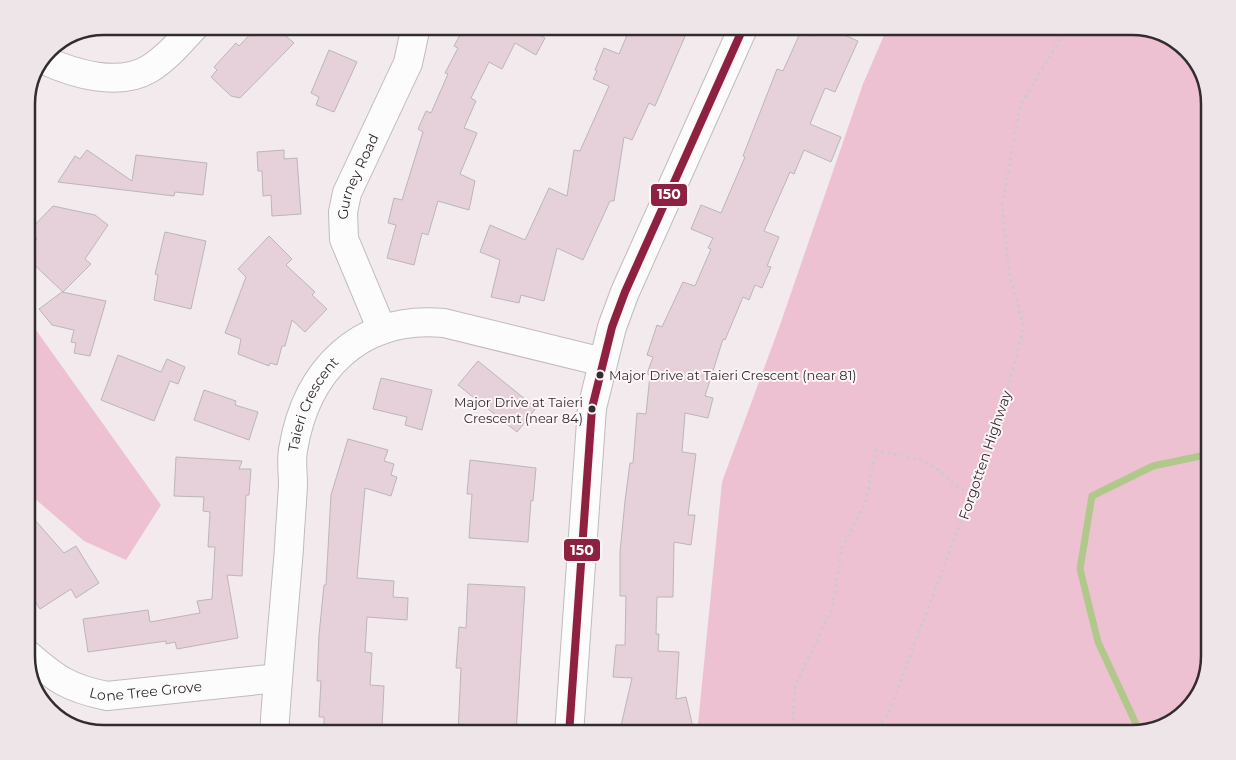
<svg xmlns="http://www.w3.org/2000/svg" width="1236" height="760" font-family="Montserrat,sans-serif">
  <rect width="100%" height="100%" fill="#f2eaec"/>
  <path fill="#eec1d2" d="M 888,26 L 1132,26 L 1171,37 L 1199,65 L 1210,99 L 1210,656 L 1199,695 L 1171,723 L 1132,734 L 697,734 L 722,482 L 780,325 L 863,84 Z
    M 26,316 L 161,505 L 126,560 L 84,541 L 26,491 Z"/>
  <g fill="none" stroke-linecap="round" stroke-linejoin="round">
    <path stroke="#b0c98b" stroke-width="7" d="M 1146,730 L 1137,726 L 1098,642 L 1080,569 L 1092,496 L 1153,466 L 1210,454"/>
  </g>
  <path fill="#e6d0d9" stroke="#bcb6b7" d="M 258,26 L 272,26 L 279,30 L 294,43 L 240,98 L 231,96 L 211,77 L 217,70 L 214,67 L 236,43 L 239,46 Z
    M 465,26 L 524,26 L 545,38 L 536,55 L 515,43 L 502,69 L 489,62 L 471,98 L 476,101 L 464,128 L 477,133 L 460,174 L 475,181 L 469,210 L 438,201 L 428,235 L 422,233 L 414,265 L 387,258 L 396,225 L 388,223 L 394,198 L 402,200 L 423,132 L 418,129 L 426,111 L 431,113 L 448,74 L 445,73 L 458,48 L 454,46 Z
    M 631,26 L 666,26 L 686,34 L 655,106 L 649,103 L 632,140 L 624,137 L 614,201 L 610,201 L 583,260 L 557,248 L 544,301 L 521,295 L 519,303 L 491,297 L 500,260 L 480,252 L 490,225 L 525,240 L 549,188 L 567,196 L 574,150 L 580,151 L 609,86 L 593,79 L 597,71 L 595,70 L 604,48 L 619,54 Z
    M 815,26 L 824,26 L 858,41 L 835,92 L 825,88 L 810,124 L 841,137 L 831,162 L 804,150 L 794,174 L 790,172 L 764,231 L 779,237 L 767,266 L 771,267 L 762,288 L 755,285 L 749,300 L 743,297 L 725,340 L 723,339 L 705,396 L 713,398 L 708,418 L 685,413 L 682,452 L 696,454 L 688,515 L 695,515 L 691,545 L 674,542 L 673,597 L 657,597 L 656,634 L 659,634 L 658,651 L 679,652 L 676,699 L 686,697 L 694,732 L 635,734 L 620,730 L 632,678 L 613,677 L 616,645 L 625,645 L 626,596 L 620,596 L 620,552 L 625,501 L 630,463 L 633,463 L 637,413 L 646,414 L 650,375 L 647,374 L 653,357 L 647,355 L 657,325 L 662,327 L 683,282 L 695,286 L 711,249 L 708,248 L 713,238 L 691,229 L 701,205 L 721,213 L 745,157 L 743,156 L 777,69 L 783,71 L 801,31 L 811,36 Z
    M 329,50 L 357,62 L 334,112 L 316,105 L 319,97 L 311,93 Z
    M 87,150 L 132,181 L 136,155 L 207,163 L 203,195 L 175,192 L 174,196 L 58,182 L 75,156 L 80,159 Z
    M 284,150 L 284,159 L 297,158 L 301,214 L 272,216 L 271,195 L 263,196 L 262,171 L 258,171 L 257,152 Z
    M 53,206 L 95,215 L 108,225 L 85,259 L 91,264 L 63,292 L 26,257 L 26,250 L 37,239 L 29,231 Z
    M 165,232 L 206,241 L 191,309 L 154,300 L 158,275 L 155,274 Z
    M 269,236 L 292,259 L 286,265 L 315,292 L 312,295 L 327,309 L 305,332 L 292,320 L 285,346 L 282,346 L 277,365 L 270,363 L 269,366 L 238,354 L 241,339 L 225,333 L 246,277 L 238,269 Z
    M 62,292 L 106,301 L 90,356 L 74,353 L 76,343 L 71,342 L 74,330 L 52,325 L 39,309 Z
    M 118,355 L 161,372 L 167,359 L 185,367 L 178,384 L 170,381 L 154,421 L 101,400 Z
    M 478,361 L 536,408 L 517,432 L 458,385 Z
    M 381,378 L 432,390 L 422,430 L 405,425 L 407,417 L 373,409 Z
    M 204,390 L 236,401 L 235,405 L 258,412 L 249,440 L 194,420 Z
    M 348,439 L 388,450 L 384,461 L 394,464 L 391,475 L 397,477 L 391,496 L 365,488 L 357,578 L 394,581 L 393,597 L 408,598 L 407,620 L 367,617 L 365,652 L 372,653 L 370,685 L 384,686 L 382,727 L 362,725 L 362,734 L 324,734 L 324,717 L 319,717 L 321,681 L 317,681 L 319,635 L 324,585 L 326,585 L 331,495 Z
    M 176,457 L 242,461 L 239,469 L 251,469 L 249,495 L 246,495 L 242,576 L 227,575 L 238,638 L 177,649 L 175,642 L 166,644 L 166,641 L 88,652 L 83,619 L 148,610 L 150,622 L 200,613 L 197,601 L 212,599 L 215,547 L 208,547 L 210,512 L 203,511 L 204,497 L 174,496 Z
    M 470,460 L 536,468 L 533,501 L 531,500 L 528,542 L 469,538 L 472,494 L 467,494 Z
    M 26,510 L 64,553 L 76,546 L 99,583 L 76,598 L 71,589 L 40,609 L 26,587 Z
    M 468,584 L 525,587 L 516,734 L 458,734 L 461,668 L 456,668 L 459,627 L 466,628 Z"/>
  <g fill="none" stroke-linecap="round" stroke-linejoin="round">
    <g stroke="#c0bbbc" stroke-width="30">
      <g id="minor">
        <path d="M 44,60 C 74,74 119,87 149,69 C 167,58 181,41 195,26"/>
        <path id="s1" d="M 382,330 L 344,239 L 343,212 L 347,193 L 408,63 L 416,26"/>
        <path id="s2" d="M 26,653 C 56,679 68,688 107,696 L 278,678"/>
        <path id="s3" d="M 274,734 C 278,672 284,610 289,548 C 290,527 292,505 293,484 C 293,473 291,461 293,450 C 306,370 360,315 444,323 L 603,362"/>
        <path d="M 569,734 L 592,408 L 612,327 L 625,292 L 744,26"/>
      </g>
    </g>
    <path stroke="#cdcaca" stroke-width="3" stroke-dasharray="2.5 4" stroke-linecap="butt" d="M 792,734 L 795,686 L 832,609 L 842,548 L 865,504 L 876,450 L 921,460 L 939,470 L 953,484 L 971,494
      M 876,734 L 879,726 L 888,715 L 1002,412 L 1024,327 L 1009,272 L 1002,206 L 1020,106 L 1058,43 L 1065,26"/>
    <use href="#minor" stroke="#fdfcfc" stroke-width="28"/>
    <g stroke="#fef5f8" stroke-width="11">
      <path id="bus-1" d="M 569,734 L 592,408 L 612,327 L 625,292 L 744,26"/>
    </g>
    <use href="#bus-1" stroke="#8f2140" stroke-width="8"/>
  </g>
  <g fill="#322c2e" stroke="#fef5f8" stroke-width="2">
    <circle cx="600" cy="375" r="4.5"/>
    <circle cx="592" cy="409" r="4.5"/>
  </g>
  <g text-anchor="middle" stroke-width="4" stroke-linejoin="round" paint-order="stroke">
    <g font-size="13" fill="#322c2e" stroke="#fef5f8" text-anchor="start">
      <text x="609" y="380">Major Drive at Taieri Crescent (near 81)</text>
      <text x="583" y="407" text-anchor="end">Major Drive at Taieri<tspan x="583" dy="16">Crescent (near 84)</tspan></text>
    </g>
    <g font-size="14" fill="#322c2e" stroke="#fef5f8">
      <text dy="5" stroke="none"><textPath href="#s1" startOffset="164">Gurney Road</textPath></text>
      <text dy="5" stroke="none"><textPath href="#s3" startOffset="335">Taieri Crescent</textPath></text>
      <text transform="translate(985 455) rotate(-71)" y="5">Forgotten Highway</text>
      <text dy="5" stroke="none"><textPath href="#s2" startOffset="132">Lone Tree Grove</textPath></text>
    </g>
  </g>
  <path d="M0 0H1236V760H0ZM104 35H1132A69 69 0 0 1 1201 104V656A69 69 0 0 1 1132 725H104A69 69 0 0 1 35 656V104A69 69 0 0 1 104 35Z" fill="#eee5e8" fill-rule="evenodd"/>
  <path fill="none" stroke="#322c2e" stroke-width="2.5" d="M104 35H1132A69 69 0 0 1 1201 104V656A69 69 0 0 1 1132 725H104A69 69 0 0 1 35 656V104A69 69 0 0 1 104 35Z"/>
  <g stroke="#fef5f8" stroke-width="2">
    <rect x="650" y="183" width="38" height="24" rx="5" fill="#8f2140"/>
    <rect x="563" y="538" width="38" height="24" rx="5" fill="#8f2140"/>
  </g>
  <g font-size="14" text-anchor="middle" font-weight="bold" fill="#fff">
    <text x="669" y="199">150</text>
    <text x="582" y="555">150</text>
  </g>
</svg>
